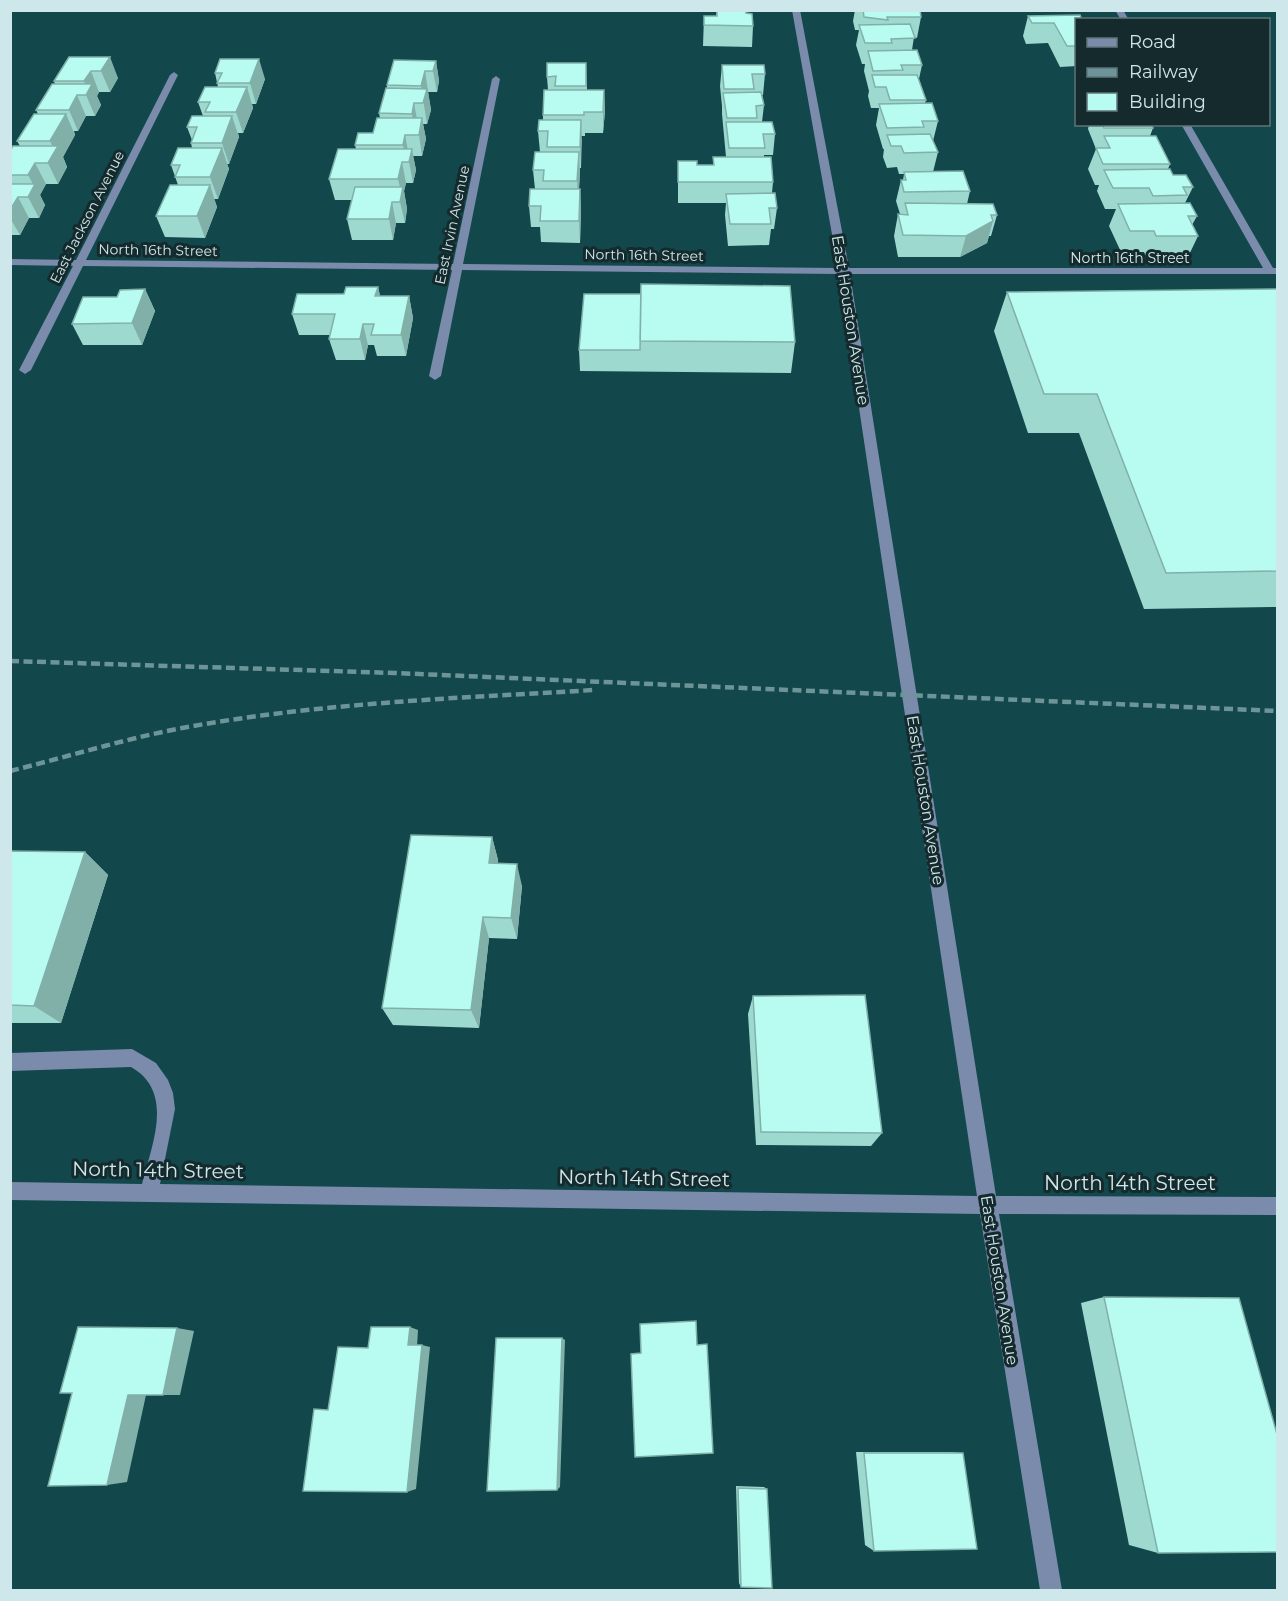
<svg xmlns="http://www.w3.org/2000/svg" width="1288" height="1601" font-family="Montserrat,sans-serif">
  <rect width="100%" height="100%" fill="#12474c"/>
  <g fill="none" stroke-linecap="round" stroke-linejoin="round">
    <path fill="#7b8bab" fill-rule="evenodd" d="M 792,10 L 800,10 L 849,268 L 1263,268 L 1181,124 L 1190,124 L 1273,268 L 1278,268 L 1278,274 L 850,274 L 996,1196 L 1278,1197 L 1278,1215 L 999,1214 L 1062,1590 L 1040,1590 L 980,1214 L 10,1200 L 10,1182 L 142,1184 C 152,1144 175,1092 131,1067 L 10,1071 L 10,1053 L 132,1049 L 156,1063 L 168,1080 L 173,1093 L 175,1109 L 160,1184 L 977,1196 L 839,274 L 462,270 L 441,376 L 435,380 L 429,376 L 452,270 L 83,266 L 31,370 L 25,374 L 19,370 L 73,266 L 10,265 L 10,259 L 76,260 L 170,75 L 174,72 L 178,75 L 86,260 L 453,264 L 492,79 L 496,76 L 500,79 L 463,264 L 838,268 Z
      M 1115,10 L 1123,10 L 1129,20 L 1121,20 Z"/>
    <path stroke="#6d9599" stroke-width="4.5" stroke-dasharray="9 4.5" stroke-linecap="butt" d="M 10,661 L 395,673 L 1278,711
      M 10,771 C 67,757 124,739 182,728 C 318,703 457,698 594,690"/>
  </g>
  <path fill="#9ed9cf" d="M 717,10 L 746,10 L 746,13 L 753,26 L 752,47 L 703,46 L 704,16 L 716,16 Z
    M 855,10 L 920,10 L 921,17 L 917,38 L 914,37 L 912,50 L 922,65 L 919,79 L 926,100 L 925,103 L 938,121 L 933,141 L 938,152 L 933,172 L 970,191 L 967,204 L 997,215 L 991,236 L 989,236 L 987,243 L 960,257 L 898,257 L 894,236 L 898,214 L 903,215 L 903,214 L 900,214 L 896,201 L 901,180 L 903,180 L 904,174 L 899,174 L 897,167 L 887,168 L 883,157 L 884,149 L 883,149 L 876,125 L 879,108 L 871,108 L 868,96 L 869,91 L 864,71 L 865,64 L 862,64 L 856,45 L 859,30 L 855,30 L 853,21 Z
    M 1028,16 L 1077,20 L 1077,66 L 1060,67 L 1048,43 L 1026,44 L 1023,36 Z
    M 69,57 L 118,78 L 110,92 L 99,92 L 97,96 L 101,105 L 95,116 L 86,116 L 78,131 L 74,131 L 75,135 L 63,157 L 67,167 L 58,184 L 46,184 L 40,195 L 45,205 L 39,218 L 29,218 L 20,235 L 10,235 L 10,151 L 20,146 L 17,141 L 38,114 L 36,110 L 55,84 L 54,81 Z
    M 220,59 L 265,79 L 256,104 L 252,104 L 253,108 L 243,133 L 238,133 L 239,137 L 229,164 L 227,164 L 229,169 L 218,199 L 214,199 L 217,207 L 205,238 L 165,237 L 156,216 L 178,185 L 171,165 L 192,148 L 191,143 L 192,140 L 187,127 L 203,116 L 198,102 L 218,87 L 215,73 Z
    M 436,61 L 439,81 L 437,92 L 428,92 L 428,93 L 431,110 L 427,124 L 423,124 L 426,139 L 422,156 L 413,156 L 416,170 L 413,183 L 406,183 L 404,191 L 407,209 L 405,223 L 396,223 L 393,240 L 352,240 L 347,219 L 352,200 L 335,200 L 329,179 L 356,149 L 355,145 L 373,133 L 380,118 L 379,113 L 387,88 L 387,85 Z
    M 586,63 L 587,90 L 604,90 L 605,111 L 603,133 L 585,133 L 585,136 L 581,136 L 581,168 L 580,168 L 579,189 L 580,189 L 581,210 L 580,243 L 541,242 L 540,227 L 531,227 L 529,206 L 535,189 L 533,170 L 540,152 L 538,131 L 543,120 L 543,115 L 548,90 L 547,77 Z
    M 722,65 L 765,74 L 763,95 L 762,95 L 764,105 L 762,122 L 775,134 L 773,155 L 764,155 L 764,157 L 773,182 L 772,193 L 777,208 L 774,229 L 771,229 L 769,245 L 728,246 L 725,215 L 726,203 L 678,203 L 678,161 L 697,165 L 713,165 L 713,157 L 726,157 L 722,114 L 722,106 L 720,86 Z
    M 1089,124 L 1152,124 L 1153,128 L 1150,136 L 1170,164 L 1168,169 L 1173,175 L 1193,187 L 1185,203 L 1197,216 L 1192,225 L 1198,236 L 1188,257 L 1147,258 L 1144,252 L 1121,252 L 1109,226 L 1116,209 L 1105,209 L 1097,191 L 1099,185 L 1095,185 L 1088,169 L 1096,149 L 1088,129 Z
    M 378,287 L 380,296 L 409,296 L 413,318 L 406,356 L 377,356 L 374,345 L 368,345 L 365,360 L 336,360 L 329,339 L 330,335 L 299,335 L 292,314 L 344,294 Z
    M 145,289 L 155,311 L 142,345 L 83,345 L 72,324 L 117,297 Z
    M 1278,289 L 1278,607 L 1144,609 L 1079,433 L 1028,433 L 994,331 L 1007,292 Z
    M 584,294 L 795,342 L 791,373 L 580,371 L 579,350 Z
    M 492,837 L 498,860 L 498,863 L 522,886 L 517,939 L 489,938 L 479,1028 L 393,1025 L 382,1008 Z
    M 10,851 L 85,852 L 108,875 L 61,1023 L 10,1023 Z
    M 753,996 L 882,1133 L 871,1146 L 756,1145 L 748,1014 Z
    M 1104,1297 L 1158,1553 L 1129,1545 L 1081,1303 Z
    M 856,1452 L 951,1452 L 963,1453 L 874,1551 L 865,1545 Z
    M 736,1486 L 764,1487 L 767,1489 L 741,1587 L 739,1583 Z"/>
  <path fill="#81b0a9" d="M 110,57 L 118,78 L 110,92 L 101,71 Z
    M 259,59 L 265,79 L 256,104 L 250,83 Z
    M 436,61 L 439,81 L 437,92 L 433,71 Z
    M 91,71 L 99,92 L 97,96 L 101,105 L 95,116 L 86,95 L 88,91 L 84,81 Z
    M 425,71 L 431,110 L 427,124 L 421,86 Z
    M 247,87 L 253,108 L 243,133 L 236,112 Z
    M 604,90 L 605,111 L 603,133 L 603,112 Z
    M 77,95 L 86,116 L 78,131 L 69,110 Z
    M 414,103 L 418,124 L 415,135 L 412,114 Z
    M 66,114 L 75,135 L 63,157 L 67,167 L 58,184 L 48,163 L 55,151 L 50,141 Z
    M 232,116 L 239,137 L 229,164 L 222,143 Z
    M 422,118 L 426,139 L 422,156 L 419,135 Z
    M 581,120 L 582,141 L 581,168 L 580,147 Z
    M 405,135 L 409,156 L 406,162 L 403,145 Z
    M 222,148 L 229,169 L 218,199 L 210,177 Z
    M 412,149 L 416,170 L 413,183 L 409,162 Z
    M 579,152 L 580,174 L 578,203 L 577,181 Z
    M 402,162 L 406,183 L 404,191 L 407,209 L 405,223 L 400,202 L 402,196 L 398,179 Z
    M 35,163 L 46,184 L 40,195 L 45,205 L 39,218 L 28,197 L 34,186 L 28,175 Z
    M 210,185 L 217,207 L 205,238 L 197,216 Z
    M 580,189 L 581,210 L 580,243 L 579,221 Z
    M 18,197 L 29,218 L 20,235 L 10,218 L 10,210 Z
    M 392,202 L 396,223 L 393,240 L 389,219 Z
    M 993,221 L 987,243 L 960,257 L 966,236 Z
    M 378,287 L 383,308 L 375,296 Z
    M 145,289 L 155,311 L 142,345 L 132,323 Z
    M 409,296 L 413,318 L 406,356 L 401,335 Z
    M 363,324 L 368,345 L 365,360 L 360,339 Z
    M 492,837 L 498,860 L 495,885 L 489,863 Z
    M 85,852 L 108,875 L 61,1023 L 34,1006 Z
    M 517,864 L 522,886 L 517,939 L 511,918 Z
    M 483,917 L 489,938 L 479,1028 L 471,1010 Z
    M 410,1327 L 418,1330 L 417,1347 L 408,1345 Z
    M 177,1328 L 194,1331 L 180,1395 L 163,1395 Z
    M 562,1338 L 565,1340 L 560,1487 L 557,1490 Z
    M 422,1345 L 430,1347 L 416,1489 L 407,1492 Z
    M 128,1395 L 146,1395 L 127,1482 L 107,1485 Z"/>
  <path fill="#b8fcf1" stroke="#81b0a9" stroke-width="1.5" d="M 717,10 L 746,10 L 746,13 L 752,14 L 753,26 L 704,25 L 704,16 L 717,16 Z
    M 863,10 L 920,10 L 921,17 L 887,17 L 888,20 L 864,17 Z
    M 1080,15 L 1082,20 L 1077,20 L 1077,46 L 1067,46 L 1054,23 L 1032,23 L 1028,16 Z
    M 910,24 L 915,38 L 891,39 L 892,43 L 865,43 L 859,25 Z
    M 917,50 L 922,65 L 901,65 L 903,70 L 873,71 L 868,51 Z
    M 69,57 L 110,57 L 101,71 L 91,71 L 84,81 L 54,81 Z
    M 220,59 L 259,59 L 250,83 L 217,83 L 222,73 L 215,73 Z
    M 394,60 L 436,61 L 433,71 L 425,71 L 421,86 L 387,85 Z
    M 547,63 L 586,63 L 586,86 L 555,86 L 556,76 L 547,77 Z
    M 722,65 L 764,65 L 765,74 L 752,74 L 754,89 L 724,89 Z
    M 872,75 L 917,75 L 926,100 L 890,100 L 886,87 L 875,87 Z
    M 52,84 L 92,84 L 86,95 L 77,95 L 69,110 L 36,110 Z
    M 205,87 L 247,87 L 236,112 L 205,112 L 210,102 L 198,102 Z
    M 386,88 L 427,89 L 423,103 L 414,103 L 412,114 L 379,113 Z
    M 544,90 L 604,90 L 603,112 L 584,112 L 584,115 L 543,115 Z
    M 761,92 L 764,105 L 756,106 L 757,118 L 727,118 L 723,93 Z
    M 932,103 L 938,121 L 922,121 L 924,127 L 887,128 L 879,104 Z
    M 34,114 L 66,114 L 50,141 L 17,141 Z
    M 192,116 L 232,116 L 222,143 L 191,143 L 197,127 L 187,127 Z
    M 377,118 L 422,118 L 419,135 L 405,135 L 403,145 L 355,145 L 358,133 L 373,133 Z
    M 539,120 L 581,120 L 580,147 L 547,147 L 548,131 L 538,131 Z
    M 726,122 L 772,122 L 775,134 L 763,134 L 765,148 L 729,148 Z
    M 1102,124 L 1152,124 L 1153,128 L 1104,128 Z
    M 930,134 L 938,152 L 904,153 L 901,146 L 891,146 L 887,135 Z
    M 1104,136 L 1156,136 L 1170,164 L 1103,164 L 1096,148 L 1110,148 Z
    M 13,146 L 58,146 L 48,163 L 35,163 L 28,175 L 10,175 L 10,151 Z
    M 178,148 L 222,148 L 210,177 L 175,177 L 180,165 L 171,165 Z
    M 338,149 L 412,149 L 409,162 L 402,162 L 398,179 L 329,179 Z
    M 535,152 L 579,152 L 577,181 L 543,181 L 544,170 L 533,170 Z
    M 713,157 L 771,157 L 773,182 L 678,182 L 678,161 L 697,161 L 697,165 L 714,165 Z
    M 1170,169 L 1173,175 L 1186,175 L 1193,187 L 1183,187 L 1187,195 L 1153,196 L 1149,188 L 1113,188 L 1104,170 Z
    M 963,171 L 970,191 L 904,192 L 901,180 L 906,180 L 904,172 Z
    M 10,184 L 35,184 L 28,197 L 18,197 L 10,210 Z
    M 170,185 L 210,185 L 197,216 L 156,216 Z
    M 355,187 L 403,187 L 400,202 L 392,202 L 389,219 L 347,219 Z
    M 530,189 L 580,189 L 579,221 L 540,221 L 541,206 L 529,206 Z
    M 775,193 L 777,208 L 769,208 L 771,224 L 730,224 L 726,194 Z
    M 905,203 L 993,204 L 997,215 L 991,215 L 993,221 L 966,236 L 903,235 L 898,214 L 908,215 Z
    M 1190,203 L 1197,216 L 1188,216 L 1198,236 L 1156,236 L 1154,231 L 1130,231 L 1118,204 Z
    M 641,284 L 790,286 L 795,342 L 640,341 Z
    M 346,287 L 378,287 L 375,296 L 409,296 L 401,335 L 371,335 L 374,324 L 363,324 L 360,339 L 329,339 L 335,314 L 292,314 L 297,294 L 344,294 Z
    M 145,289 L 132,323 L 72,324 L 83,297 L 117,297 L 120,290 Z
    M 1278,289 L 1278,571 L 1166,573 L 1097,394 L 1044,394 L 1007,292 Z
    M 584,294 L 641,294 L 640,350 L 579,350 Z
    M 411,835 L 492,837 L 489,863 L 517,864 L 511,918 L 483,917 L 471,1010 L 382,1008 Z
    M 10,851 L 85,852 L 34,1006 L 10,1005 Z
    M 865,995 L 882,1133 L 761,1132 L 753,996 Z
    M 1104,1297 L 1239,1298 L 1278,1438 L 1278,1552 L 1158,1553 Z
    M 696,1321 L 697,1345 L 707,1344 L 713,1453 L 635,1457 L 631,1354 L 641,1353 L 640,1324 Z
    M 78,1327 L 177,1328 L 163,1395 L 128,1395 L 107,1485 L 48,1486 L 72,1393 L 60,1393 Z
    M 371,1327 L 410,1327 L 408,1345 L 422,1345 L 407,1492 L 303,1491 L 314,1409 L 328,1410 L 338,1347 L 368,1348 Z
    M 496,1338 L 562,1338 L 557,1490 L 487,1491 Z
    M 864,1453 L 963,1453 L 977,1549 L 874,1551 Z
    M 738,1488 L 767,1489 L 772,1588 L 741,1587 Z"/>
  <g text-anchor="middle" stroke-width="6" stroke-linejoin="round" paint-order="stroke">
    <g font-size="14" fill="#cee7ea" stroke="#152a2c">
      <text transform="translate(87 217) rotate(-63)" y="5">East Jackson Avenue</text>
      <text transform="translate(452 225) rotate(-78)" y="5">East Irvin Avenue</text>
      <text transform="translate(158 250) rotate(1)" y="5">North 16th Street</text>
      <text transform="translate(644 255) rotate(1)" y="5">North 16th Street</text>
      <text x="1130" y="263">North 16th Street</text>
    </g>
    <g font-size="16" fill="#cee7ea" stroke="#152a2c">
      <text transform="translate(851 320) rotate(81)" y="6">East Houston Avenue</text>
      <text transform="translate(926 800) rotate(81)" y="6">East Houston Avenue</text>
      <text transform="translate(1000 1280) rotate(81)" y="6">East Houston Avenue</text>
    </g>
    <g font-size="20" fill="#cee7ea" stroke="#152a2c">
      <text transform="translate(158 1170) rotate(1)" y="7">North 14th Street</text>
      <text transform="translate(644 1178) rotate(1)" y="7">North 14th Street</text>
      <text x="1130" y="1190">North 14th Street</text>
    </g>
  </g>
  <rect width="1288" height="1601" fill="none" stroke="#cee7ea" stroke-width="24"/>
  <rect x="1075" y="18" width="195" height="108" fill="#152a2c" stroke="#5f7678" stroke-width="1.5"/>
  <rect x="1087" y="38" width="30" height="9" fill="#7b8bab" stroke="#5f7678" stroke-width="1.5"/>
  <text x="1129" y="48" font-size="18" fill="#cee7ea">Road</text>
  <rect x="1087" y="68" width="30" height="9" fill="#6d9599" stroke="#5f7678" stroke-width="1.5"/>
  <text x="1129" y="78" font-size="18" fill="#cee7ea">Railway</text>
  <rect x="1087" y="93" width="30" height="18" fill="#b8fcf1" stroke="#5f7678" stroke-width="1.5"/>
  <text x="1129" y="108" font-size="18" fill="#cee7ea">Building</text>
</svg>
